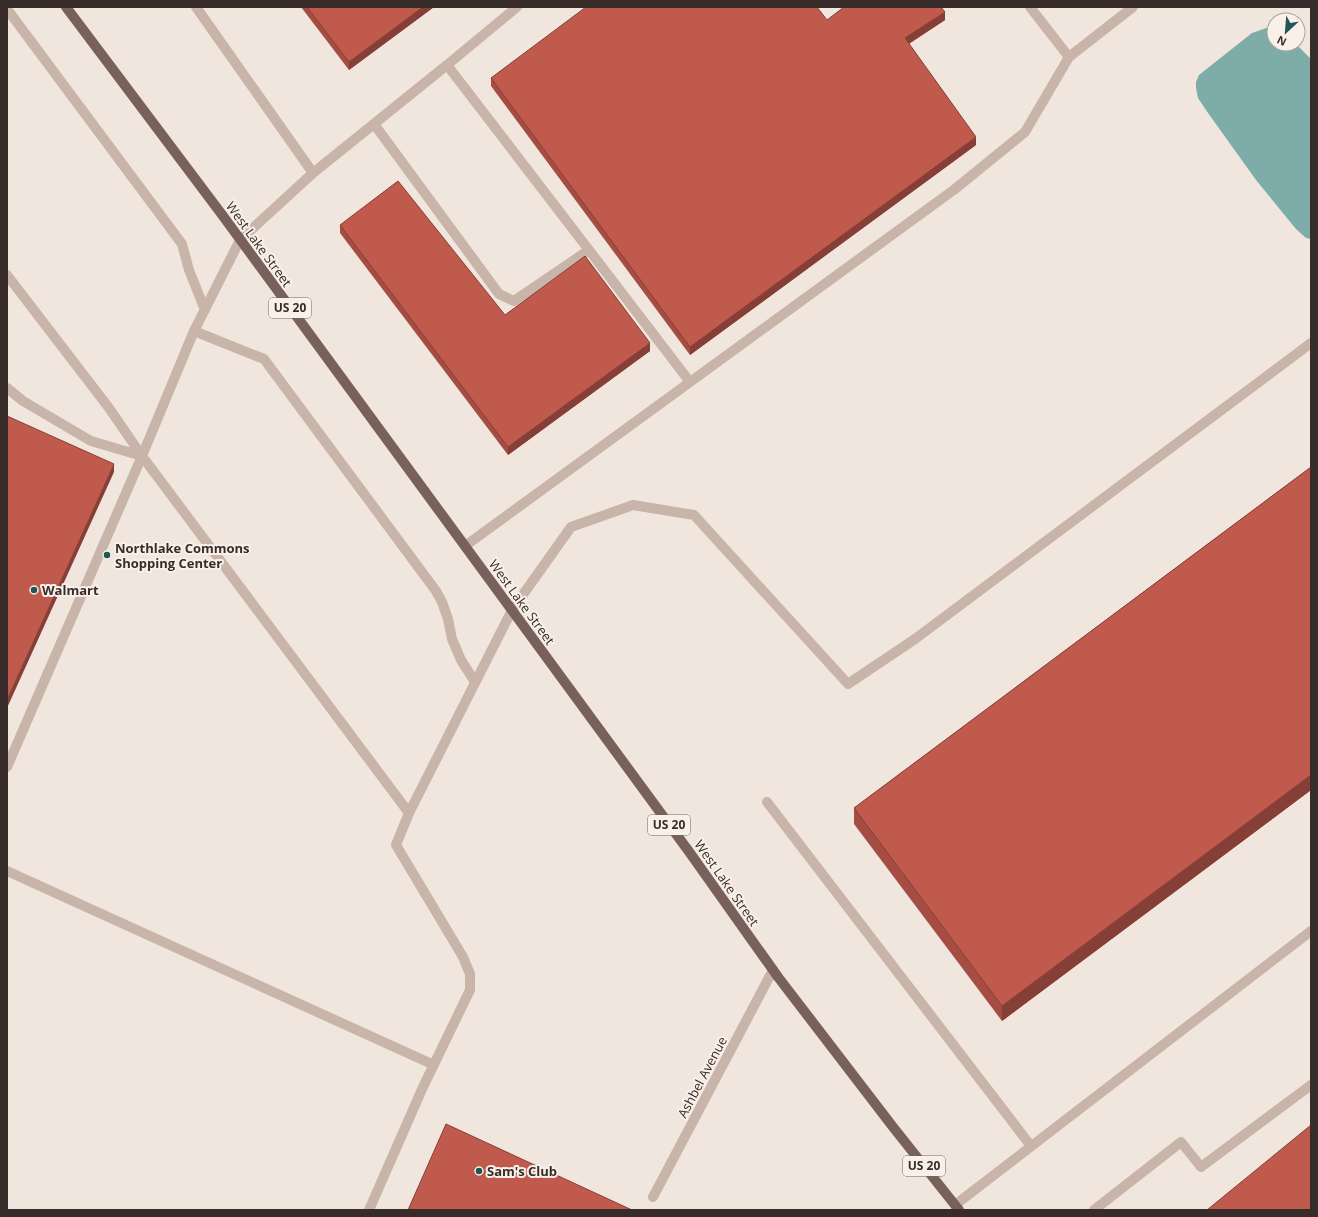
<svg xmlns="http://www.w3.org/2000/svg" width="1318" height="1217" font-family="'Open Sans',sans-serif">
  <rect width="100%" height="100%" fill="#f1e6de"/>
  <path fill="#7eada9" d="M 1272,26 L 1274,27 L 1274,44 L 1296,44 L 1311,59 L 1311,239 L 1306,238 L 1296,229 L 1256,180 L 1208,113 L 1198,98 L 1196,88 L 1196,82 L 1199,75 L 1252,33 Z"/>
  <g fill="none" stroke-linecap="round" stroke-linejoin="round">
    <path stroke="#c9b4aa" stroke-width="10" d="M 196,7 L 313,173
      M 1030,7 L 1069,57
      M 7,9 L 182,244 L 189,270 L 205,310
      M 447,65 L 517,7
      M 589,250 L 690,382
      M 7,275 L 109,408 L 142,456 L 409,813
      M 194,331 L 264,359 L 436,591 L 442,602 L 448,619 L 452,639 L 461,660 L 475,682
      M 7,388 L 23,401 L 91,441 L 142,456
      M 465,546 L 955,189 L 1025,132 L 1069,57 L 1133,7
      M 7,767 L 142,456 L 194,331 L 240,240 L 313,173 L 447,65 L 589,250 L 514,301 L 499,294 L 374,124
      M 767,802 L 1031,1146
      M 7,871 L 434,1065
      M 653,1197 L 773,970
      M 955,1205 L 1311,931
      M 369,1210 L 423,1087 L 470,990 L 470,974 L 463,957 L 396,845 L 409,813 L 512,610 L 571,527 L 633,505 L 694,515 L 848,684 L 915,639 L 1311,343
      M 1094,1210 L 1181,1142 L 1201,1167 L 1311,1085"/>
    <path stroke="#78615b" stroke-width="10" d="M 66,7 L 223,216 L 690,853 L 778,977 L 893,1127 L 959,1210"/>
  </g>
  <path fill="#a54d42" d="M 301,7 L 434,7 L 349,70 Z
    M 827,20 L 945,20 L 909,44 L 976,145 L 690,355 L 491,86 L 491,78 Z
    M 340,225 L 505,315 L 650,351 L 508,455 L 340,233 Z
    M 1311,467 L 1311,790 L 1002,1021 L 854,824 L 854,808 Z"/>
  <path fill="#863f36" d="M 423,7 L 434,7 L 349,70 L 349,62 Z
    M 945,12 L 945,20 L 905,46 L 905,38 Z
    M 976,137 L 976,145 L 690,355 L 690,347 Z
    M 650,343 L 650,351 L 508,455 L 508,447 Z
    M 114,464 L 114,472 L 7,708 L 7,700 Z
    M 1311,775 L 1311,790 L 1002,1021 L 1002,1006 Z"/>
  <path fill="#c05a4d" stroke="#863f36" d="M 307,7 L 423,7 L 349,62 Z
    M 586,7 L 817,7 L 827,20 L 844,7 L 941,7 L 945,12 L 905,38 L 976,137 L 690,347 L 491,78 Z
    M 398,181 L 505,315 L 585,256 L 650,343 L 508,447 L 340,225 Z
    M 7,416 L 114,464 L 7,700 Z
    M 1311,467 L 1311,775 L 1002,1006 L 854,808 Z
    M 446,1124 L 632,1210 L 408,1210 Z
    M 1311,1125 L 1311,1210 L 1207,1210 Z"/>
  <g fill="#205653" stroke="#f9f0ea" stroke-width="1.5">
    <circle cx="107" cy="555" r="4"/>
    <circle cx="34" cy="590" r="4"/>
    <circle cx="479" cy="1171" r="4"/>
  </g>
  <g text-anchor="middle" stroke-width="4" stroke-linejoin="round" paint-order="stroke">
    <g fill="#f9f0ea" stroke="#716763" stroke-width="1">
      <rect x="269" y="298" width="42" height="20" rx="3"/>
      <rect x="648" y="815" width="42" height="20" rx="3"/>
      <rect x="903" y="1156" width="42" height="20" rx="3"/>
    </g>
    <g font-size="12" font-weight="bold" fill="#372c29">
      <text x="290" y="312">US 20</text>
      <text x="669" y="829">US 20</text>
      <text x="924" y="1170">US 20</text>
    </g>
    <g font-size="13" fill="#372c29" stroke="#f9f0ea">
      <text transform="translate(259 244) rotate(54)" y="5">West Lake Street</text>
      <text transform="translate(522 602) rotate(54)" y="5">West Lake Street</text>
      <text transform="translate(727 883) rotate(55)" y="5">West Lake Street</text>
      <text transform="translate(702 1077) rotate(-62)" y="5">Ashbel Avenue</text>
    </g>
    <g font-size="13" font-weight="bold" fill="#372c29" stroke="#f9f0ea" text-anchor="start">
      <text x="115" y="553">Northlake Commons<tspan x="115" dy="15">Shopping Center</tspan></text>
      <text x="42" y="595">Walmart</text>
      <text x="487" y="1176">Sam's Club</text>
    </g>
  </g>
  <rect width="1318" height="1217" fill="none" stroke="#372c29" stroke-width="16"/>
  <g transform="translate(1286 32) rotate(206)"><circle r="19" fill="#f9f0ea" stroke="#aba29d"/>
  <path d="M0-3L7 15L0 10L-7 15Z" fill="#205653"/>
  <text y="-6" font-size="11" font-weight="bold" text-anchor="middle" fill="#372c29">N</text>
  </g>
</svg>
